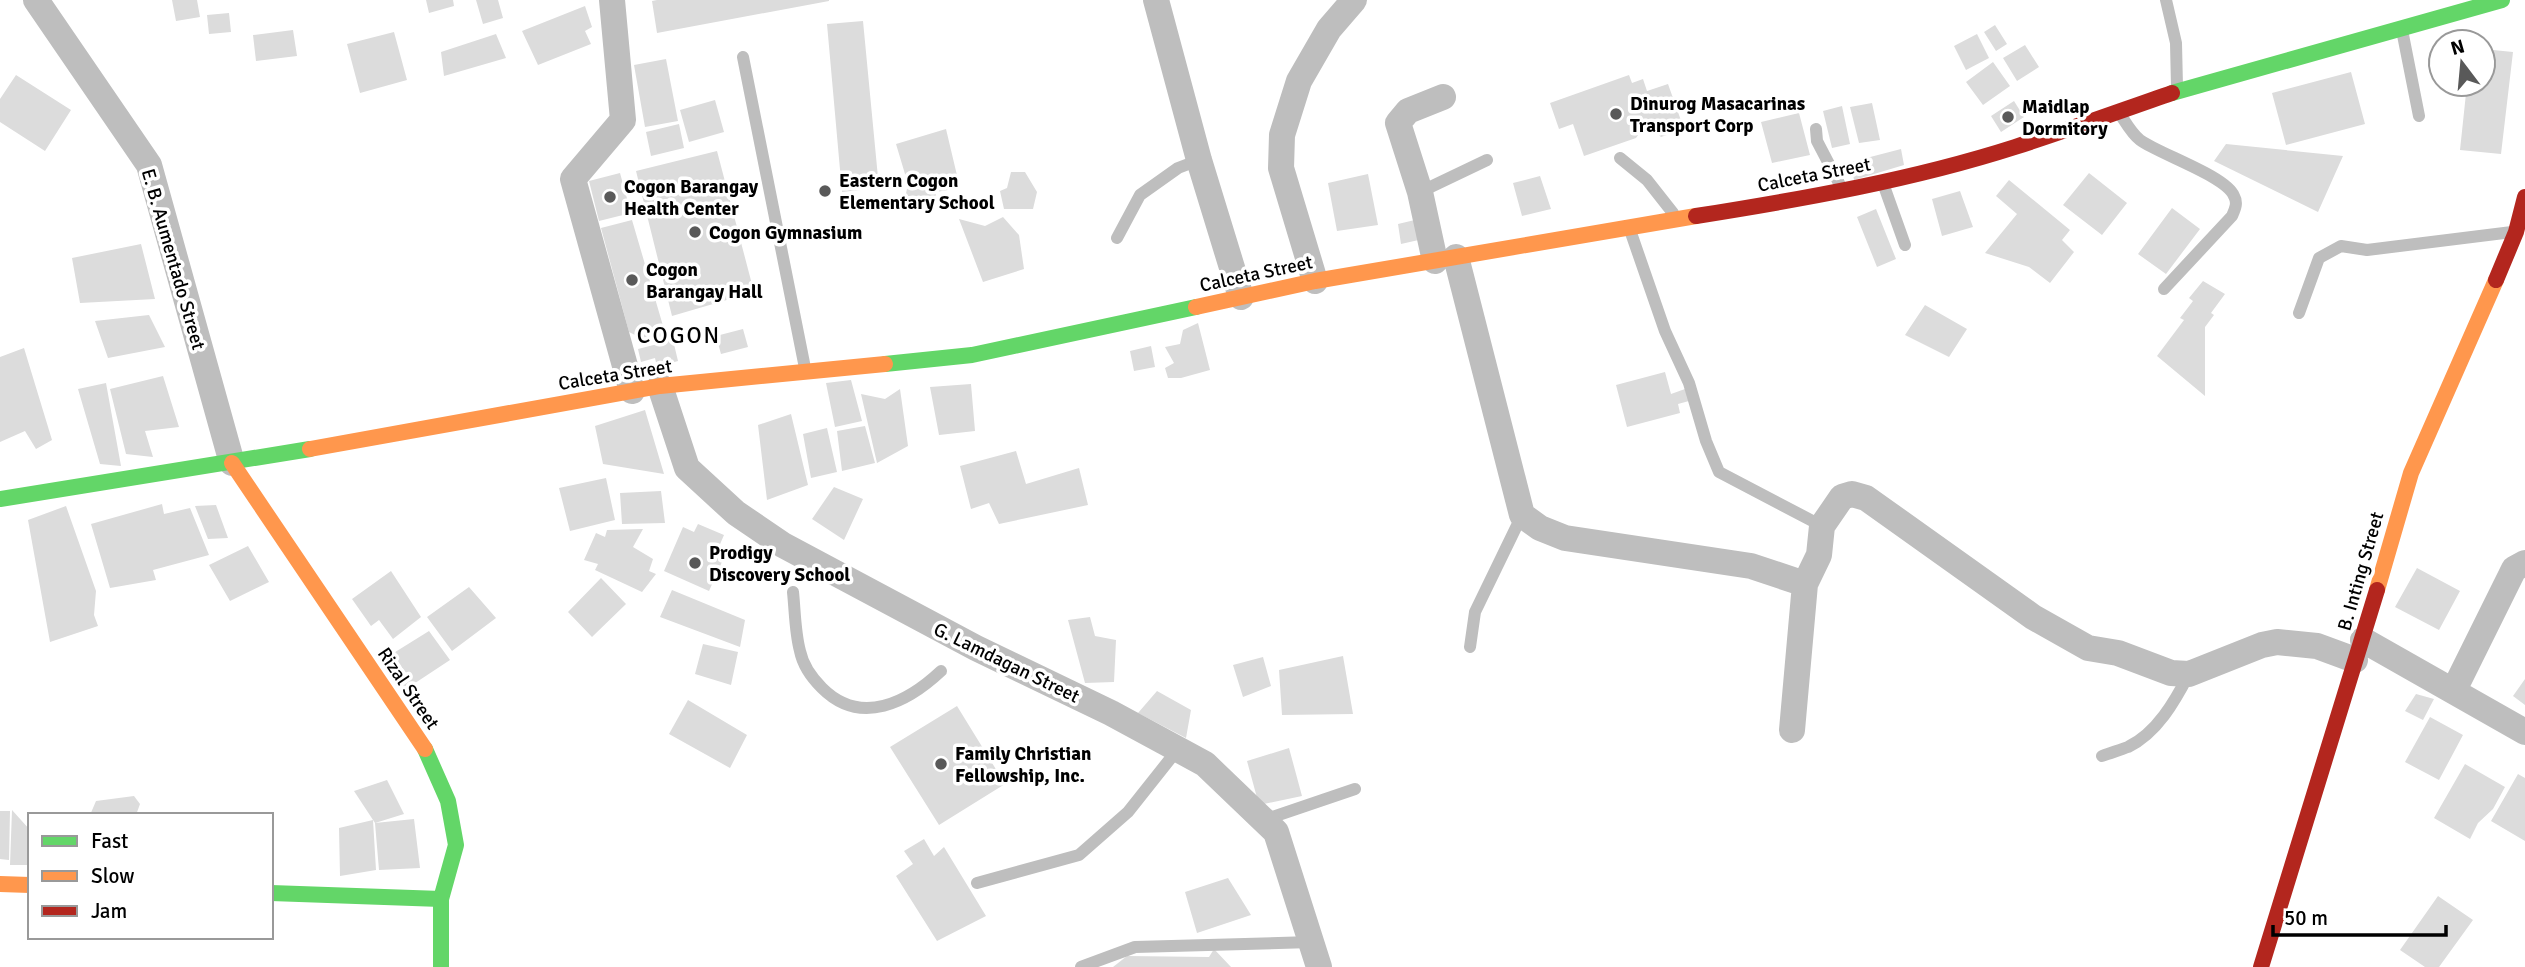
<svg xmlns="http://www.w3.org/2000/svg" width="2525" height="967" font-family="Signika,sans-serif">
  <rect width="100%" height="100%" fill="#fff"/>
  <path fill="#dcdcdc" d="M 172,0 L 197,0 L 200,17 L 176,21 Z
    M 426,0 L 453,0 L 454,6 L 429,13 Z
    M 476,0 L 498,0 L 503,18 L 483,24 Z
    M 657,0 L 829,0 L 829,1 L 657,33 L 652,1 Z
    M 585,6 L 592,27 L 585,31 L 591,44 L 538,65 L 522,31 Z
    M 229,13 L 231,32 L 209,34 L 207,15 Z
    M 863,21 L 879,188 L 842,192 L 827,24 Z
    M 1995,25 L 2007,44 L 1996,51 L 1984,32 Z
    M 293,30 L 297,56 L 256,61 L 253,35 Z
    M 394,32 L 407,80 L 360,93 L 347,44 Z
    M 496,34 L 506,58 L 444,76 L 441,52 Z
    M 1977,34 L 1989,58 L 1966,70 L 1954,46 Z
    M 2025,45 L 2039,67 L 2017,81 L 2003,58 Z
    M 2483,49 L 2513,52 L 2501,154 L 2460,150 L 2467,84 L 2483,84 Z
    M 666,59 L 678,121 L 645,127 L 634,65 Z
    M 1993,62 L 2010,86 L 1983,105 L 1966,82 Z
    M 2351,72 L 2365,124 L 2286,145 L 2272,93 Z
    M 16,75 L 71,110 L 45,151 L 0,122 L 0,99 Z
    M 1629,75 L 1632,83 L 1643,79 L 1647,91 L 1668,84 L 1684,129 L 1661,137 L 1652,129 L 1641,131 L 1636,138 L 1584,156 L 1573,124 L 1559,129 L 1550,103 Z
    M 715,100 L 724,132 L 689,142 L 680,110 Z
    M 2014,101 L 2024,117 L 2001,132 L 1991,116 Z
    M 1872,103 L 1880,140 L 1859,143 L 1850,107 Z
    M 1842,106 L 1850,144 L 1832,148 L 1823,111 Z
    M 1799,113 L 1810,155 L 1772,163 L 1761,122 Z
    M 679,124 L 684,148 L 651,156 L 646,132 Z
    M 946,129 L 960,188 L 936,192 L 934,209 L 916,212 L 904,203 L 908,184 L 896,144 Z
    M 2226,144 L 2343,156 L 2318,212 L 2214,161 Z
    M 1901,149 L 1904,165 L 1854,180 L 1851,162 Z
    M 717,151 L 754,292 L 672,316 L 636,171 Z
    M 1011,172 L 1025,172 L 1037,192 L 1033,209 L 1004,209 L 1000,191 L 1007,188 Z
    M 620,173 L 631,213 L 599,221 L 589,181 Z
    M 2089,173 L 2127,203 L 2102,235 L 2063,205 Z
    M 1368,174 L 1378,225 L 1337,231 L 1328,183 Z
    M 1540,176 L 1551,209 L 1522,216 L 1513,183 Z
    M 2009,180 L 2070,230 L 2062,240 L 2074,252 L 2050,283 L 2029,267 L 1985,253 L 2017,214 L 1996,196 Z
    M 1960,191 L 1973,227 L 1942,236 L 1932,199 Z
    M 2172,208 L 2200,229 L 2166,274 L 2138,254 Z
    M 1876,209 L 1896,259 L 1877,267 L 1857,217 Z
    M 1003,217 L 1019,235 L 1024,269 L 983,282 L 959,219 L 985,226 Z
    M 1419,219 L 1423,239 L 1401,244 L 1398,224 Z
    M 632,220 L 666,336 L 645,340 L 629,332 L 601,228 Z
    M 141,244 L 155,299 L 80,303 L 72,258 Z
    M 2203,281 L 2225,294 L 2211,313 L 2214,315 L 2205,327 L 2205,396 L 2157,356 L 2184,320 L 2180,318 L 2193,301 L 2189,298 Z
    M 1925,305 L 1967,329 L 1949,357 L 1905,335 Z
    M 149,315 L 165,347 L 108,358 L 95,321 Z
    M 1198,323 L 1210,370 L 1181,378 L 1168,378 L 1165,368 L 1174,363 L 1165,347 L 1180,344 L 1183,330 Z
    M 743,329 L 748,347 L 721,354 L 716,336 Z
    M 673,340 L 678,361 L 657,367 L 655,358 L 641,362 L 638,349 Z
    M 1151,346 L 1155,367 L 1134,371 L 1130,351 Z
    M 24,348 L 52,440 L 36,449 L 25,431 L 0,442 L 0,357 Z
    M 1665,372 L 1671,394 L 1685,389 L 1689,401 L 1678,404 L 1680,413 L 1627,427 L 1616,385 Z
    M 163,376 L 179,427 L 145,431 L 153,457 L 126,454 L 110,389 Z
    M 851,380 L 862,421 L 835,427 L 826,383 Z
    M 106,383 L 121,466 L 100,464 L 78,389 Z
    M 971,384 L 975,431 L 939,435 L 930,387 Z
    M 900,389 L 908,446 L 877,463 L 861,394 L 885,399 Z
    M 645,410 L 664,474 L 603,464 L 595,426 Z
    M 791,414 L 808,485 L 767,500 L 758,425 Z
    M 865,426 L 875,463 L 842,471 L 837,431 Z
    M 827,428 L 837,472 L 811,478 L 803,434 Z
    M 1016,451 L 1026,484 L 1079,468 L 1088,505 L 999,524 L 989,503 L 971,509 L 960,466 Z
    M 606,478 L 615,520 L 570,531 L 559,488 Z
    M 834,487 L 863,499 L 844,540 L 812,519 Z
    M 661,491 L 665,523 L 622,524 L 620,493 Z
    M 162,504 L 164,514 L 190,508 L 209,555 L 153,570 L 156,580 L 110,588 L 91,524 Z
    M 216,505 L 228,538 L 208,539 L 195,506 Z
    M 66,506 L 96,591 L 94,615 L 98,626 L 50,642 L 28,520 Z
    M 698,524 L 724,535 L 717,551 L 725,555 L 709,591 L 664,571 L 683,527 L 694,532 Z
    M 643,529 L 633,547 L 653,559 L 649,571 L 656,574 L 642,592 L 595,570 L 598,564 L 584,560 L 596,533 L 605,537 L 607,530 Z
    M 248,546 L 269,582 L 230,601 L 209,565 Z
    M 2417,568 L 2460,591 L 2439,630 L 2395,607 Z
    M 391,571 L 421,617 L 393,639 L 379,620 L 371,626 L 352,599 Z
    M 601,578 L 626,604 L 592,637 L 568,612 Z
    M 469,587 L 496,618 L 452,651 L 427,617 Z
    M 672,590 L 745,620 L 740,647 L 660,617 Z
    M 1090,617 L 1095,636 L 1116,640 L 1114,682 L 1085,683 L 1068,620 Z
    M 429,631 L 450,660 L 403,691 L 396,679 L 406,673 L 392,654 Z
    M 703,644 L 738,652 L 731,685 L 695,674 Z
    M 1343,656 L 1353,714 L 1282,715 L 1279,670 Z
    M 1263,657 L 1271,686 L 1243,697 L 1233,665 Z
    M 2525,679 L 2525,705 L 2513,696 Z
    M 1157,691 L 1191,710 L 1186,738 L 1138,713 Z
    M 2416,694 L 2434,699 L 2423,720 L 2405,711 Z
    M 688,700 L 747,735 L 730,768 L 669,734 Z
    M 957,706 L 1005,784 L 939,825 L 890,747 Z
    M 2430,717 L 2463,735 L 2439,780 L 2405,762 Z
    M 1289,748 L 1302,796 L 1259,805 L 1247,761 Z
    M 2465,764 L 2505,787 L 2493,809 L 2478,823 L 2470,839 L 2434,818 Z
    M 2518,774 L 2525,778 L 2525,841 L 2491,821 Z
    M 387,780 L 404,814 L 375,823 L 354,791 Z
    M 134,796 L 140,804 L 136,815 L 90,815 L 96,801 Z
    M 12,810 L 30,830 L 30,865 L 10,865 Z
    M 0,811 L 10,811 L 9,860 L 0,859 Z
    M 414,819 L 420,868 L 379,870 L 375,823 Z
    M 373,820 L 376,870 L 340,876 L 339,828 Z
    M 924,839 L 934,856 L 944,847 L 986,916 L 937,941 L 896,876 L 913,864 L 904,851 Z
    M 1228,878 L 1251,915 L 1197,933 L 1185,892 Z
    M 2438,896 L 2473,920 L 2439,967 L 2425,967 L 2400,950 Z
    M 1214,949 L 1231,967 L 1113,967 L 1127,956 L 1209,957 Z"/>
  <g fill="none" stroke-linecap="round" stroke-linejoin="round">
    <path stroke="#bebebe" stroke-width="12" d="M 2166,0 L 2176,43 L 2177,87
      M 2402,30 L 2419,116
      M 743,57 L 805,368
      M 2120,114 C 2126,123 2132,134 2140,140 C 2159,154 2226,176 2234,196 C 2238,203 2235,209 2232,216 L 2164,289
      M 1816,129 L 1817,141 L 1841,187
      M 1620,158 L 1647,180 L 1673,213
      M 1884,186 L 1905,245
      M 1420,192 L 1487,160
      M 1630,230 L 1665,331 L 1689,383 L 1706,441 L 1719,472 L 1822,526
      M 1117,238 L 1140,195 L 1178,168 L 1199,160
      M 2299,313 L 2319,258 L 2341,246 L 2367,250 L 2512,232
      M 793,592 C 795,611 795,633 800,651 C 803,666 812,678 822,688 C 861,727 908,702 941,671
      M 1470,647 L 1475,612 L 1522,515
      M 2102,756 C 2110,753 2120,750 2128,747 C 2157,733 2175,701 2189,674
      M 1264,820 L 1355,789
      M 977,883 L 1079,855 L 1128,812 L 1178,749
      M 1081,967 L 1135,947 L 1312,942"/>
    <path stroke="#bebebe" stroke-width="26" d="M 36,0 L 149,165 L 232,463
      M 612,0 L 623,120 L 573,179 L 632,391
      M 1156,0 L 1199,160 L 1241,297
      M 1456,257 L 1522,515 L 1540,528 L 1565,538 L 1751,566 L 1805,584 L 1819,555 L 1822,526 L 1842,497 L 1852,494 L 1866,498 L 2033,617 L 2088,648 L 2118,653 L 2171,673 L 2189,674 L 2262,645 L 2277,642 L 2317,646 L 2355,660
      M 1435,261 L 1420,192 L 1398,123 L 1408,111 L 1443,97
      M 1315,281 L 1281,168 L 1282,135 L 1299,81 L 1329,29 L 1354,0
      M 660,386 L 687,468 L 736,513 L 783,545 L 976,648 L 1111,713 L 1205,764 L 1276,832 L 1319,967
      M 2363,640 L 2525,732
      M 2454,690 L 2514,569 L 2525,563
      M 1792,730 L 1805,584"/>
    <path stroke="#63d668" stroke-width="16" d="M 2172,93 L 2502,0
      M 885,364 L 972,355 L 1196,307
      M 0,499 L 310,449
      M 425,749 L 448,801 L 456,845 L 441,899 L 441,967
      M 271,893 L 441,899"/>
    <path stroke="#ff974d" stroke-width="16" d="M 1196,307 L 1315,281 L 1696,216
      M 310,449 L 660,386 L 885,364
      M 232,463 L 425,749
      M 2377,590 L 2411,473 L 2496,280
      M 0,884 L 30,885"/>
    <path stroke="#b3261e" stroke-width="16" d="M 1696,216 C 1803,199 1912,180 2015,147 C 2068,130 2120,111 2172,93
      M 2496,280 L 2516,232 L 2525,197
      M 2261,967 L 2377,590"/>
  </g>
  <g fill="#595959" stroke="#fff" stroke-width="2.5">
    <circle cx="1616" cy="114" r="7"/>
    <circle cx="2008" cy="117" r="7"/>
    <circle cx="825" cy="191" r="7"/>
    <circle cx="610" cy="197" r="7"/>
    <circle cx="695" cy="232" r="7"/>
    <circle cx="632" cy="280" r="7"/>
    <circle cx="695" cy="563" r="7"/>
    <circle cx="941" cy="764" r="7"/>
  </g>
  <g text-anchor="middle" stroke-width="7" stroke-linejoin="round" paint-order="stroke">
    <g font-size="19" font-weight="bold" fill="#000" stroke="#fff" text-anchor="start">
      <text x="1630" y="110">Dinurog Masacarinas<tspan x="1630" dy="22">Transport Corp</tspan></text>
      <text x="2022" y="113">Maidlap<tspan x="2022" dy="22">Dormitory</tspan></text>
      <text x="839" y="187">Eastern Cogon<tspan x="839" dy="22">Elementary School</tspan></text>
      <text x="624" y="193">Cogon Barangay<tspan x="624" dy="22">Health Center</tspan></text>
      <text x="709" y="239">Cogon Gymnasium</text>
      <text x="646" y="276">Cogon<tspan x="646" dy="22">Barangay Hall</tspan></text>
      <text x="709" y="559">Prodigy<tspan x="709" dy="22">Discovery School</tspan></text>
      <text x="955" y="760">Family Christian<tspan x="955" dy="22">Fellowship, Inc.</tspan></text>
    </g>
    <g font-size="19" fill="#000" stroke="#fff">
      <text transform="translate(1814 174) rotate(-11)" y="7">Calceta Street</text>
      <text transform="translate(174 259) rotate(74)" y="7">E. B. Aumentado Street</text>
      <text transform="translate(1256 273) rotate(-12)" y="7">Calceta Street</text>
      <text transform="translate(615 374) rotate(-9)" y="7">Calceta Street</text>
      <text transform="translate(2360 571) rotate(-74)" y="7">B. Inting Street</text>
      <text transform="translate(1007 662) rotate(26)" y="7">G. Lamdagan Street</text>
      <text transform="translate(409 688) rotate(56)" y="7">Rizal Street</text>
    </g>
    <g font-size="23" letter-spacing="2" fill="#000" stroke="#fff">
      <text x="679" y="343">COGON</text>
    </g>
  </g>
  <rect x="28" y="813" width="245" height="126" fill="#ffffff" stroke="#999999" stroke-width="2"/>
  <rect x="42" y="836" width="35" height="10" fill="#63d668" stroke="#999999" stroke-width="2"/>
  <text x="91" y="848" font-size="21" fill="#000000">Fast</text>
  <rect x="42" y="871" width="35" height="10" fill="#ff974d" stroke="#999999" stroke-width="2"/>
  <text x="91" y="883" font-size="21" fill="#000000">Slow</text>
  <rect x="42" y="906" width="35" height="10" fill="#b3261e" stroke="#999999" stroke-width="2"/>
  <text x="91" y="918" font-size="21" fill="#000000">Jam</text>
  <g transform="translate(2462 63) rotate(344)"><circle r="33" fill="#ffffff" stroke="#999999" stroke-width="2"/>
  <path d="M0-5L12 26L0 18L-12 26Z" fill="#595959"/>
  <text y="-10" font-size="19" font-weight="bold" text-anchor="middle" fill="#000000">N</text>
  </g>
  <path d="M2273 925v10h173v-10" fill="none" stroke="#000000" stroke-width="3.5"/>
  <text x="2284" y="925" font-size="21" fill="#000000" stroke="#ffffff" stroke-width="5" paint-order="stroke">50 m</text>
</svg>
